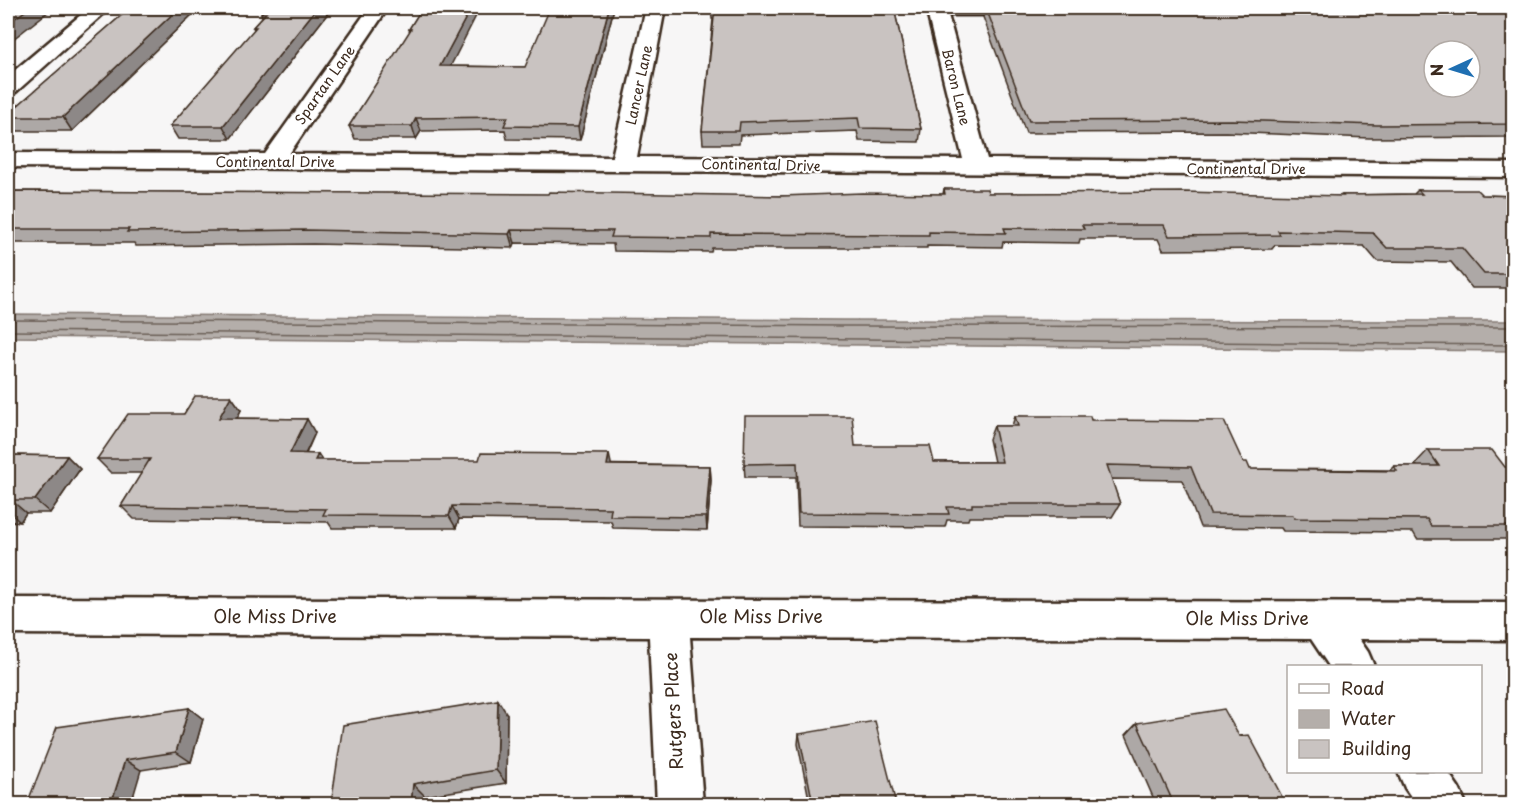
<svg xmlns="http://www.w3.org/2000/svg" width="1521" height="812" font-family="'Playpen Sans',sans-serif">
  <rect width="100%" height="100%" fill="#f7f6f6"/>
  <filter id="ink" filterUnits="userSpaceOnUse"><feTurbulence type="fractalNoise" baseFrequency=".0167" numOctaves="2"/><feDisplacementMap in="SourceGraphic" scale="12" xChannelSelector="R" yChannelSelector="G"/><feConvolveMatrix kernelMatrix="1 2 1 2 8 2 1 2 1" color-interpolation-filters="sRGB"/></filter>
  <g filter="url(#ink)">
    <path fill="#b4aeaa" stroke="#847972" stroke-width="1.5" d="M 8,314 L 842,320 L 1513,321 L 1514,351 L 8,337 Z"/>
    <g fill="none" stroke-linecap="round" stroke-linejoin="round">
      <path stroke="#6b5f56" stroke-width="1.5" d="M 8,320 L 842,326 L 1514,327
        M 8,331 L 1514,345"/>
      <g stroke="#3b2a1e" stroke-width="5">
        <path id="minor" d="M 89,8 L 110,8 L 16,92 L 8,93 L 8,76 Z
          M 369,8 L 388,8 L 289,154 L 612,157 L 646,8 L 665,8 L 637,157 L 963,159 L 926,8 L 1038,8 L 1036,13 L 1029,15 L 948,15 L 987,159 L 1514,163 L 1514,177 L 8,167 L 8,153 L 265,154 Z
          M 8,598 L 1514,602 L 1514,640 L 1359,639 L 1368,652 L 1374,666 L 1329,666 L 1311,639 L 690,637 L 703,804 L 657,804 L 649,637 L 8,634 Z
          M 1398,772 L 1448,772 L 1459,788 L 1466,804 L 1416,804 L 1405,788 Z"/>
      </g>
      <use href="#minor" fill="#fff" fill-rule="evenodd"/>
    </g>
    <path fill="#ada8a6" stroke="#3b2a1e" stroke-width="1.5" d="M 130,8 L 199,8 L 72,131 L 14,131 L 8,122 L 8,114 Z
      M 265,8 L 332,8 L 230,139 L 178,139 L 170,126 L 254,30 L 253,27 L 262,17 L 261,13 Z
      M 422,8 L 451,66 L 525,67 L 614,8 L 580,140 L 507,139 L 505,130 L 421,131 L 416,139 L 355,139 L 349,126 L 410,32 L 409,29 Z
      M 711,8 L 894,8 L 921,129 L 919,142 L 859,141 L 857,131 L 740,135 L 739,144 L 703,144 L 702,131 L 713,19 L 712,19 Z
      M 985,8 L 1514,8 L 1514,137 L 1369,138 L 1226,132 L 1026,133 L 983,17 Z
      M 944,189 L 988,193 L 1341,196 L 1342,195 L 1414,194 L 1418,190 L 1482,195 L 1514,196 L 1514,288 L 1472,288 L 1451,262 L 1377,261 L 1364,246 L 1275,245 L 1272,249 L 1163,250 L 1158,239 L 1080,239 L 1079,243 L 1003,242 L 1002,247 L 927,246 L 927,248 L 712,248 L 711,252 L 614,251 L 613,244 L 515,243 L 513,248 L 313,244 L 136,246 L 134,243 L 8,243 L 8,191 L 781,196 L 943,194 Z
      M 231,396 L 241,410 L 237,418 L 307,419 L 315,433 L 306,454 L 318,454 L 322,460 L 710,466 L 711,480 L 707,530 L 613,528 L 611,521 L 459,519 L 456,528 L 332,528 L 328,522 L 134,519 L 121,506 L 142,473 L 111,473 L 97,459 L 184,414 Z
      M 1015,416 L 1091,420 L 1243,462 L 1250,469 L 1390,470 L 1394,466 L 1417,466 L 1415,464 L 1428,450 L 1505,467 L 1514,468 L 1514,539 L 1417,539 L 1413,532 L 1283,531 L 1281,528 L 1200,527 L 1182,480 L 1111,479 L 1120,504 L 1112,517 L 969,517 L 968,520 L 947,520 L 945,527 L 798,526 L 796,477 L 745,477 L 744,464 L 855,446 L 934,462 L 994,462 L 989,439 L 994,426 L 1012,426 Z
      M 8,455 L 67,456 L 80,469 L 50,513 L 26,513 L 20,522 L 8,521 Z
      M 189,708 L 203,719 L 191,762 L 141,770 L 27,804 Z
      M 507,714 L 506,783 L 425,796 L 425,804 L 331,804 Z
      M 1137,723 L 1239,736 L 1286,804 L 1156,804 L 1126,735 Z
      M 799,734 L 896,804 L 810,804 L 798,744 Z"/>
    <path fill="#8d8887" stroke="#3b2a1e" stroke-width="1.5" d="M 29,8 L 53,8 L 8,43 L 8,23 Z
      M 179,8 L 199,8 L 72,131 L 63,117 Z
      M 317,8 L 332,8 L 230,139 L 223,126 Z
      M 471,8 L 480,8 L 444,79 L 440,66 Z
      M 609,8 L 614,8 L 580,140 L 578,127 Z
      M 416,118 L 421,131 L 416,139 L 412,126 Z
      M 511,230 L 515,243 L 513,248 L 509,234 Z
      M 231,396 L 241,410 L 230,432 L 219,418 Z
      M 307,419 L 315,433 L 299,467 L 290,453 Z
      M 318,454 L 327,467 L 315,460 Z
      M 609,454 L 612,468 L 607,465 Z
      M 67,456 L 80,469 L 50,513 L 35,500 Z
      M 710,466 L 711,480 L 707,530 L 706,517 Z
      M 11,500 L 26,513 L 20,522 L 8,511 L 8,504 Z
      M 452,506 L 459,519 L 456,528 L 449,516 Z
      M 498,700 L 507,714 L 506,783 L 496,770 Z
      M 189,708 L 203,719 L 191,762 L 176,752 Z
      M 125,760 L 141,770 L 131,804 L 111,804 Z
      M 413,784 L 425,796 L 425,804 L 411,804 Z"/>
    <path fill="#c9c3c1" stroke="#3b2a1e" stroke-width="1.5" fill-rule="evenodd" d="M 8,8 L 29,8 L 8,23 Z
      M 130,8 L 179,8 L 63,117 L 8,117 L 8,114 Z
      M 265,8 L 317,8 L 223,126 L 170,126 L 256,27 L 253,27 L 266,13 L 261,13 Z
      M 422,8 L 471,8 L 440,66 L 525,67 L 550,8 L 609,8 L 578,127 L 504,126 L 508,117 L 416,118 L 412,126 L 349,126 L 411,29 L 409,29 Z
      M 715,8 L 894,8 L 921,129 L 860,128 L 858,118 L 740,122 L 739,131 L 702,131 Z
      M 986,8 L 1514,8 L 1514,124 L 1377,125 L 1232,120 L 1029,121 ZM 1434,51 L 1470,51 L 1470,87 L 1434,87 Z
      M 944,189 L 987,189 L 988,193 L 1185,192 L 1343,196 L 1342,195 L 1422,194 L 1418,190 L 1477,190 L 1482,195 L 1514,196 L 1514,274 L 1484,274 L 1462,248 L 1387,248 L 1373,233 L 1278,231 L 1280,235 L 1169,236 L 1164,225 L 1082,225 L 1084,229 L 1004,228 L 1006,233 L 929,232 L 929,235 L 711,234 L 711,238 L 611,237 L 613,231 L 511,230 L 509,234 L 306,230 L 127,232 L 129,229 L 8,229 L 8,191 L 548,194 L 549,192 L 781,196 L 862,193 L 945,194 Z
      M 195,396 L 231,396 L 219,418 L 307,419 L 290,453 L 318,454 L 315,460 L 479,460 L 481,453 L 609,454 L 607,465 L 710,466 L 706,517 L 610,516 L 611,508 L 452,506 L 449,516 L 323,515 L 326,509 L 121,506 L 150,459 L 97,459 L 128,414 L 184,414 Z
      M 745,416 L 852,416 L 855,446 L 930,446 L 934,462 L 1002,462 L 994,426 L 1018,426 L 1015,416 L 1090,416 L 1091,420 L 1224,421 L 1243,462 L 1247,462 L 1250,469 L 1397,471 L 1394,466 L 1439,466 L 1428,450 L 1492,450 L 1505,467 L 1514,468 L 1514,526 L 1431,526 L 1427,519 L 1294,518 L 1293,515 L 1210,514 L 1191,467 L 1107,465 L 1120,504 L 972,504 L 972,507 L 947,507 L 949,514 L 799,513 L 797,463 L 744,464 Z
      M 8,455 L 67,456 L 35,500 L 11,500 L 8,504 Z
      M 498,700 L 496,770 L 413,784 L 411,804 L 331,804 L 343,725 Z
      M 189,708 L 176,752 L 125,760 L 111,804 L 27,804 L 57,727 Z
      M 1224,709 L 1239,736 L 1249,735 L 1286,804 L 1174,804 L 1137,723 Z
      M 875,721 L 896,804 L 813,804 L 799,734 Z"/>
  </g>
  <g text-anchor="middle" stroke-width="4.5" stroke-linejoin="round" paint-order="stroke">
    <g font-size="14" fill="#3b2a1e" stroke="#fff">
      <text transform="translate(325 85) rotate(-55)" y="5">Spartan Lane</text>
      <text transform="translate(639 85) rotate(-78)" y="5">Lancer Lane</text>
      <text transform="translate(956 87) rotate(76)" y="5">Baron Lane</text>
      <text x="275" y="167">Continental Drive</text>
      <text transform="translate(761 165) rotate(1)" y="5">Continental Drive</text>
      <text x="1246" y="174">Continental Drive</text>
    </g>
    <g font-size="18" fill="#3b2a1e" stroke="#fff">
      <text x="275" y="623">Ole Miss Drive</text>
      <text x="761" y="623">Ole Miss Drive</text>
      <text x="1247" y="625">Ole Miss Drive</text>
      <text transform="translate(674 711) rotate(-93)" y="6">Rutgers Place</text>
    </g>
  </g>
  <rect width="1521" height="812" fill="none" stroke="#fff" stroke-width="30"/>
  <rect x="15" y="15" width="1491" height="782" fill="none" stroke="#3b2a1e" stroke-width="2" filter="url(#ink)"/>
  <rect x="1287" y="665" width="195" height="108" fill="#ffffff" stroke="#b1aaa5" stroke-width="1.5"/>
  <rect x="1299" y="684" width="30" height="9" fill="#ffffff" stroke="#b1aaa5" stroke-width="1.5"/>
  <text x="1341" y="695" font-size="18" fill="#3b2a1e">Road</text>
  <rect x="1299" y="710" width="30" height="18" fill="#b4aeaa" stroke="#b1aaa5" stroke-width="1.5"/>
  <text x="1341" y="725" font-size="18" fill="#3b2a1e">Water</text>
  <rect x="1299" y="740" width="30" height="18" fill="#c9c3c1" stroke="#b1aaa5" stroke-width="1.5"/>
  <text x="1341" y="755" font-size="18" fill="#3b2a1e">Building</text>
  <g transform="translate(1452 69) rotate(266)"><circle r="28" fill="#ffffff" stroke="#b1aaa5" stroke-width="1.5"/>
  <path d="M0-4.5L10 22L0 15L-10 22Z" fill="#1f6fb2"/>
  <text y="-9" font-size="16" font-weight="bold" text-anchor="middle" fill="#3b2a1e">N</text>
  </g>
</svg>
